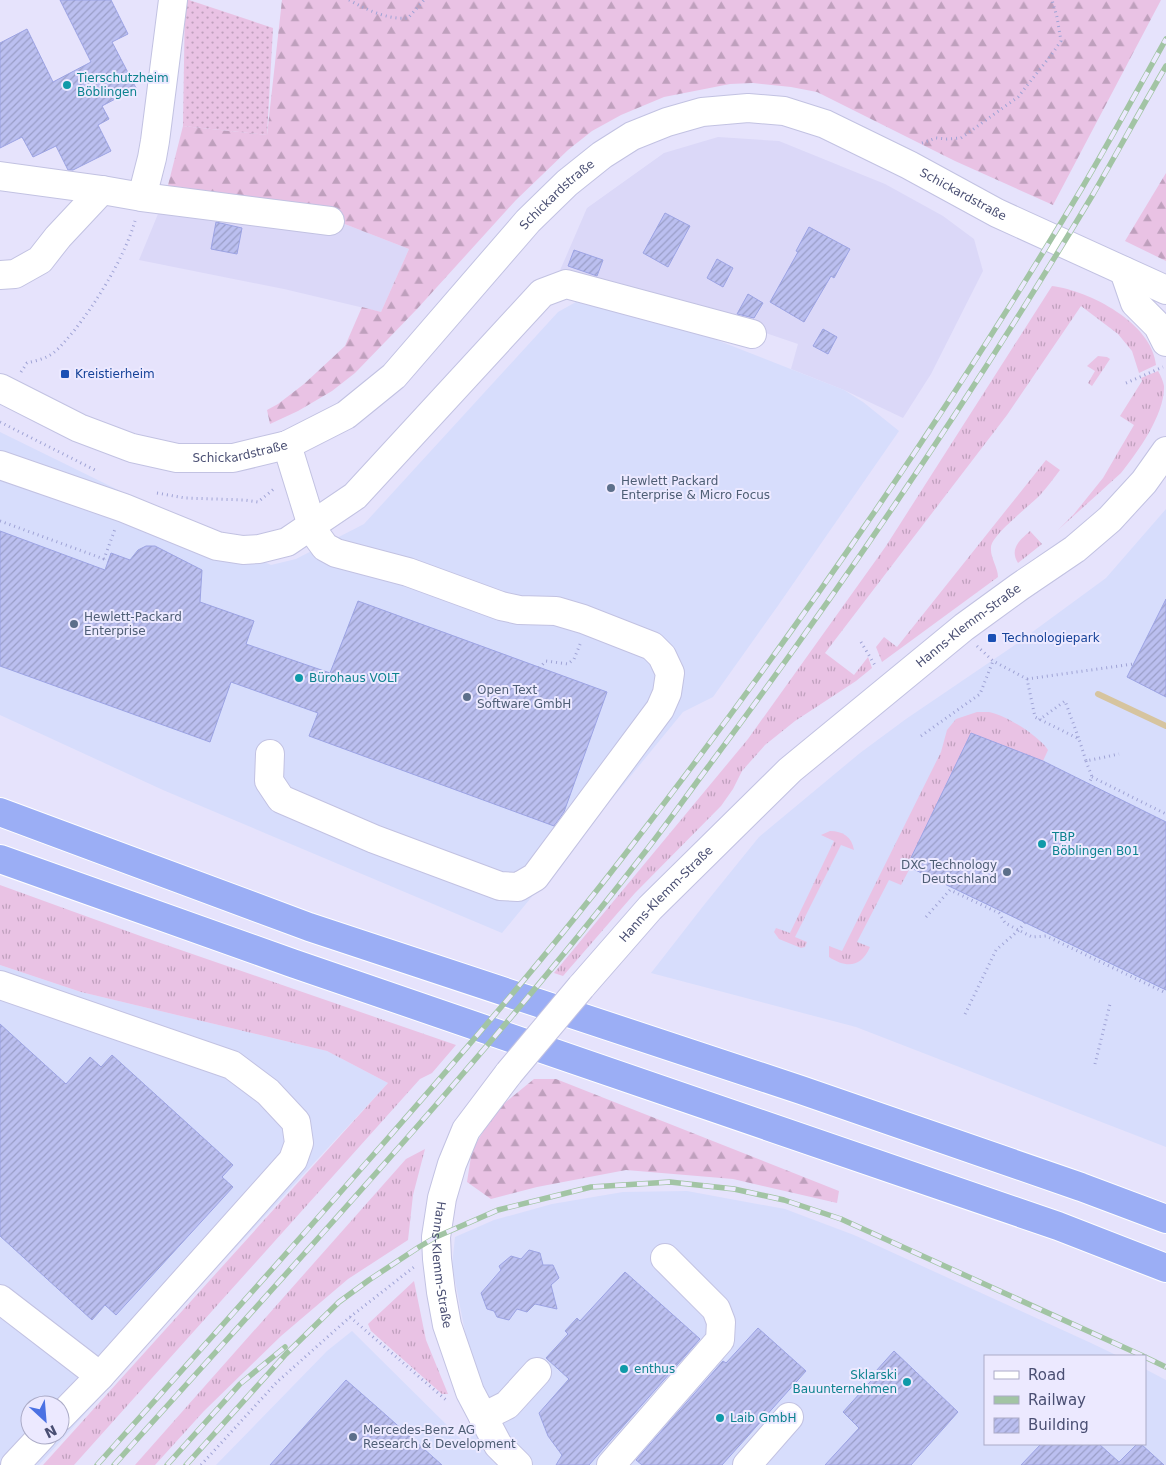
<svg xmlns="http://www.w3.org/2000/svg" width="1166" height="1465" font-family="'DejaVu Sans',sans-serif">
  <defs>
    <pattern id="grass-tufts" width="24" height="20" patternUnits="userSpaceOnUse" patternTransform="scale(1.25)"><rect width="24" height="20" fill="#e9c2e4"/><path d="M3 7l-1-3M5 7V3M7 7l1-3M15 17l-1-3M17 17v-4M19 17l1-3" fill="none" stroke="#bfa0bd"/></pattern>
    <pattern id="forest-firs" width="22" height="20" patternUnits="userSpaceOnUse" patternTransform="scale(1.25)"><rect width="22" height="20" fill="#e9c2e4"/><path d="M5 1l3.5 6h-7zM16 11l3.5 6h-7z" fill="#bfa0bd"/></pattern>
    <pattern id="garden-dots" width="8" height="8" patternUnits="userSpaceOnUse" patternTransform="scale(1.25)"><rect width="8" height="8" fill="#e9c2e4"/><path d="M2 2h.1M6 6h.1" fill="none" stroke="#bfa0bd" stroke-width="1.8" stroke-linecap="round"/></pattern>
    <pattern id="building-hatch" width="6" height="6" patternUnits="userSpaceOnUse" patternTransform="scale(1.25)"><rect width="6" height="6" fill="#bbbff0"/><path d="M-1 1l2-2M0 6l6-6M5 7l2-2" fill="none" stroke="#9a9ec7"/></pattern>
  </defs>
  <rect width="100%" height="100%" fill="#e6e3fc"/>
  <path fill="#dbd8f8" d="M 718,137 L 779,141 L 885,184 L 943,216 L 974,239 L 983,271 L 931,374 L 903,418 L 844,390 L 791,369 L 798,344 L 716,316 L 558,275 L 587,208 L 664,153 Z
    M 165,197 L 324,216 L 409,249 L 381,312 L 284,289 L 139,260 Z"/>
  <path fill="#d7ddfc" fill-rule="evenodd" d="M 576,302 L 681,326 L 844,390 L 863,402 L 899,431 L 777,607 L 713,697 L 683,712 L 502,933 L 163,790 L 0,715 L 0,432 L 271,565 L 296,559 L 364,524 L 558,312 Z
    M 1166,509 L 1166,1147 L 856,1027 L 651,973 L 704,905 L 759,837 L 860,753 L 906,719 L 1012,647 L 1106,578 Z
    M 0,965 L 81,992 L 327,1051 L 388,1083 L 202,1284 L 39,1465 L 0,1465 ZM 30,1405 L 60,1405 L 60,1435 L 30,1435 Z
    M 687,1191 L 785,1209 L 854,1235 L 1091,1343 L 1118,1356 L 985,1356 L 985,1444 L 1145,1444 L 1145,1369 L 1166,1380 L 1166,1465 L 216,1465 L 327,1351 L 352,1331 L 465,1443 L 495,1411 L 478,1374 L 465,1332 L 452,1265 L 455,1237 L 494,1220 L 552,1204 L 623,1192 Z"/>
  <path fill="url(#grass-tufts)" d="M 1052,286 C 1090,291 1152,323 1156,365 L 1139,373 L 1132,351 L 1118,334 L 1081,306 L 1007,415 L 825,653 L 854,675 L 868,657 L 872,668 L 856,681 L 795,721 L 765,745 L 742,771 L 733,789 L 721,806 L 635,893 L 563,976 L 554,973 L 748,739 L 886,546 Z
    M 1098,356 L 1107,357 L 1110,359 L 1092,386 L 1088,383 L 1095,371 L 1087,366 Z
    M 1158,371 C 1161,376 1163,381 1164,386 C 1165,414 1138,452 1121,473 L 1058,530 L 1074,514 L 1103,478 L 1134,425 L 1120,416 L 1142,381 L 1141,378 Z
    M 1046,460 L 1060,470 C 1054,478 1048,486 1041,494 C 1031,505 992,534 991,547 C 990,558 998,567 998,577 L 882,662 L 876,647 L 884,637 L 897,647 Z
    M 1030,531 L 1042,544 L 1018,563 C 1009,549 1020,540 1030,531 Z
    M 977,712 C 981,712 985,712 989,712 C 1006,715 1039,736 1048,750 L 1043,761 L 971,734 L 907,866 L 910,868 L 901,885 L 889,880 L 857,942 L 870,947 C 861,968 846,968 829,957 L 829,946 L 842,951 L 941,752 L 947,730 L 956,719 Z
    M 830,831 C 843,831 852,837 854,850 L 841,845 L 795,937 L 807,942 L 805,947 L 801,948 L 779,939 L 774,932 L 776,928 L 790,933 L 834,841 L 821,835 Z
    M 0,885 L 146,938 L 456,1045 L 432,1073 L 420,1079 L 74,1465 L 43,1465 L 388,1083 L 327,1051 L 81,992 L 0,965 Z
    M 425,1149 L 413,1195 L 408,1240 L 348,1279 L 281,1336 L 204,1411 L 155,1465 L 135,1465 L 406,1159 Z
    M 414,1281 L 426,1340 L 448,1394 L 442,1394 L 371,1331 L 368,1324 Z"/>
  <path fill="url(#forest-firs)" d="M 282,0 L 1161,0 L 1053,205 L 955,161 L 817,92 L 791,87 L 753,83 L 730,84 L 664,97 L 621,115 L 592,131 L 568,150 L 516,200 L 417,309 L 355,373 L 332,391 L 298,411 L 270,424 L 267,410 L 278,404 L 304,384 L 345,346 L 362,307 L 381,312 L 409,249 L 324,216 L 165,197 L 183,126 L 267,135 Z
    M 1166,173 L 1166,261 L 1125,241 Z
    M 534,1079 L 556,1079 L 839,1191 L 837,1203 L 733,1179 L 626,1170 L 537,1187 L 491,1199 L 467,1182 L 472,1150 L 496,1110 Z"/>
  <path fill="url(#garden-dots)" d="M 185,0 L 189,0 L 273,28 L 267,135 L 183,126 Z"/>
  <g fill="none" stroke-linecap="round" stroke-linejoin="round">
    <path stroke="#d6c49f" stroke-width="6" d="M 1098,694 L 1166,726"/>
  </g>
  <path fill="url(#building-hatch)" stroke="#9ca3e3" d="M 60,0 L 111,0 L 128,34 L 112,42 L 136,88 L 102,106 L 109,119 L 98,125 L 111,151 L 73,170 L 68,170 L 56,146 L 33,157 L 22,137 L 0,148 L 0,43 L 27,29 L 53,82 L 91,62 Z
    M 665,213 L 690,226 L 668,267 L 643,253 Z
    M 216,222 L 242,228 L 237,254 L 211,249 Z
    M 809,227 L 850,249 L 834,278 L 831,276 L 804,322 L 770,302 L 798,252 L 796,251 Z
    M 574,250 L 603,260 L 597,276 L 568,266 Z
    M 717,259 L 733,268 L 723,287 L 707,278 Z
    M 748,294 L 763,303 L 754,318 L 737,314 Z
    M 823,329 L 837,337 L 828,354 L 813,346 Z
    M 0,531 L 105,570 L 111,553 L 130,560 L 138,550 L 146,546 L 155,546 L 202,570 L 200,602 L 254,621 L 246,644 L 330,673 L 358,601 L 607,692 L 564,812 L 554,826 L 309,736 L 318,713 L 231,682 L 210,742 L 0,666 Z
    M 1166,599 L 1166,697 L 1127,677 Z
    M 971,733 L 1043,761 L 1166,822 L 1166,990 L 907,866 Z
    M 0,1024 L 66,1084 L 90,1057 L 101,1067 L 112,1055 L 233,1165 L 222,1177 L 233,1187 L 116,1315 L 105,1305 L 92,1320 L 0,1236 Z
    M 529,1250 L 540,1253 L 543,1265 L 553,1265 L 559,1278 L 551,1285 L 557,1309 L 535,1304 L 527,1312 L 517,1309 L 509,1320 L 497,1317 L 494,1311 L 487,1309 L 481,1293 L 501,1270 L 499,1266 L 511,1256 L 521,1259 Z
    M 625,1272 L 700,1339 L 589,1465 L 556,1465 L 562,1455 L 548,1436 L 539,1413 L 569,1379 L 546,1358 L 568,1334 L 565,1331 L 577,1318 L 580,1321 Z
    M 758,1328 L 806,1371 L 722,1465 L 642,1465 L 636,1460 L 723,1361 L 726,1363 Z
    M 894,1351 L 958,1412 L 911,1465 L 825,1465 L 859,1428 L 843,1412 L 878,1373 L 876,1371 Z
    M 346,1380 L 378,1408 L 442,1465 L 270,1465 Z
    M 1041,1444 L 1099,1444 L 1119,1462 L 1137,1444 L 1141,1444 L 1164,1465 L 1021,1465 Z"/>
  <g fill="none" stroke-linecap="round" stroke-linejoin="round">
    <g stroke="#c2c2e2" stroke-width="30">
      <g id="minor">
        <path d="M 0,176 L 102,190 L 142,197 L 330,221"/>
        <path d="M 142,197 L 152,158 L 155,141 L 173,0"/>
        <path d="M 1124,271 L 1135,303 L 1158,326 L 1166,342"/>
        <path d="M 0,275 L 15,274 L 40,260 L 58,237 L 102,190"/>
        <path id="s1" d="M 0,388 L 79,428 L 132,448 L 177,458 L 233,458 L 287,445 L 346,415 L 394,376 L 528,221 L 567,183 L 602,155 L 632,136 L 667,122 L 702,112 L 748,108 L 784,111 L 825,124 L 909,165 L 997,213 L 1166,290"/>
        <path d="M 0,465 L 124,508 L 217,546 L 243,550 L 259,549 L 287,542 L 355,496 L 542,293 L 566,284 L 752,334"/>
        <path d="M 270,754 L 269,781 L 281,799 L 374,839 L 500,886 L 518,887 L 535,877 L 660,709 L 667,693 L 670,673 L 662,656 L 652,646 L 583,619 L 556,611 L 519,610 L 501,606 L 408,572 L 336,553 L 325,547 L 317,536 L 312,526 L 287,445"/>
        <path d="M 0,985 L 232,1065 L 268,1092 L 296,1122 L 299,1143 L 293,1160 L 100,1376 L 60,1417"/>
        <path id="s2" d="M 581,987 L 650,908 L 790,770 L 964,627 L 1019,587 L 1075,549 L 1110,519 L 1144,482 L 1166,451"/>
        <path id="s3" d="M 509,1073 L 466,1130 L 452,1164 L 442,1198 L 436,1237 L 437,1259 L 441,1292 L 447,1325 L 470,1392 L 498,1445 L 518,1465"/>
        <path d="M 0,1299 L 100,1376"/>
        <path d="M 483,1417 L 507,1405 L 537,1372"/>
        <path d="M 15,1465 L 43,1435"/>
        <path d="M 611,1465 L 720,1340 L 721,1322 L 716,1309 L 665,1258"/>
        <path d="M 747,1465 L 789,1417"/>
      </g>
    </g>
    <g stroke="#fff" stroke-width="30">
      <path id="highway" d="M 0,812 L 309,927 L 801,1090 L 1081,1187 L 1166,1219
        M 0,859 L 292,963 L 1058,1226 L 1166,1268"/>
    </g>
    <path stroke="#9fa3d5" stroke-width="3" stroke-dasharray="1 4" stroke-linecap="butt" d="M 349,0 C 367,10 388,20 408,18 L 424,0
      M 922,143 L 936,138 L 947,139 L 961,138 L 1018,97 L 1052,54 L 1061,41 L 1057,17 L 1052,0
      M 21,372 L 27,363 C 35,361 44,359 52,354 C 60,348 66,340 73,332 C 97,302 124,258 135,221
      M 1126,383 L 1163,367
      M 0,422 L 95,470
      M 157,493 L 185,498 L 244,500 L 258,502 L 275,488
      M 0,521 L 104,559
      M 109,561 L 104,559 L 115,529
      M 861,642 L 876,667
      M 977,646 L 993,661 L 1027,679 L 1035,717 L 1079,739 L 1086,761 L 1119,754
      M 539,668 L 546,661 L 568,664 L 574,659 L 581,642
      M 1027,679 L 1133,664
      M 1039,720 L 1065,701 L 1079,739
      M 921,736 L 980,694 L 993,661
      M 1086,761 L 1092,777 L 1089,783
      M 1092,777 L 1166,814
      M 926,917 L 950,890 L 999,913 L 1005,923 L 1032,937 L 1046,936 L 1166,993
      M 965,1014 L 996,950 L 1019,930 L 1025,922
      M 1095,1064 L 1110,1004
      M 350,1317 L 446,1400
      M 201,1465 L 277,1382 L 350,1317 L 414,1267"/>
    <use href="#minor" stroke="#fff" stroke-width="28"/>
    <use href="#highway" stroke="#9baef5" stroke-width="28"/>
    <g stroke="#a2c4a4" stroke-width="5.5">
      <path id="rail" d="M 1145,1357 L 1166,1367
        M 97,1465 C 185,1367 273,1269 360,1170 C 455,1062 549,954 636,840 C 797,631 947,414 1082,188 C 1111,139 1138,89 1166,39
        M 114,1465 C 294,1264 479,1066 645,852 C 667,824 687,795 708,767 C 845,583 974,393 1092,196 C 1117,153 1141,109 1166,66
        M 167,1465 L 240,1384 L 285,1347
        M 186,1465 L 286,1354 L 339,1302 L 369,1280 L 419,1247 L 436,1237 L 498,1210 L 591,1187 L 670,1182 L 734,1189 L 784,1200 L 841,1219 L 1143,1356"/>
    </g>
    <use href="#rail" stroke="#ece9ff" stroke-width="4" stroke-dasharray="11" stroke-linecap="butt"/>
    <g stroke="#c2c2e2" stroke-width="30" stroke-linecap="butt">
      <path id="minor-bridge" d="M 509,1073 L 581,987"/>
    </g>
    <use href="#minor-bridge" stroke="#fff" stroke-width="28"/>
  </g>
  <g fill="#0f9aa8" stroke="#ece9ff" stroke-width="2">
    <circle cx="67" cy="85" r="5"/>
    <circle cx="299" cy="678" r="5"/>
    <circle cx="1042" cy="844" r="5"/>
    <circle cx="624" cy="1369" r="5"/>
    <circle cx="907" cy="1382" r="5"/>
    <circle cx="720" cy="1418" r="5"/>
  </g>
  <g fill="#1a4fb4" stroke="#ece9ff" stroke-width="2">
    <rect x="60" y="369" width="10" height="10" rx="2.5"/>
    <rect x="987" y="633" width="10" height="10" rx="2.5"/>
  </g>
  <g fill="#5c6f8a" stroke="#ece9ff" stroke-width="2">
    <circle cx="611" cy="488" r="5"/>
    <circle cx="74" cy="624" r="5"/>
    <circle cx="467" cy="697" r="5"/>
    <circle cx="1007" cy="872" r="5"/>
    <circle cx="353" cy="1437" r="5"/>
  </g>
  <g text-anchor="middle" stroke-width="4" stroke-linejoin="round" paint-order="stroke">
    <g font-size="12" fill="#0d838f" stroke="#ece9ff" text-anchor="start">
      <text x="77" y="82">Tierschutzheim<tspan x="77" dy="14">Böblingen</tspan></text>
      <text x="309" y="682">Bürohaus VOLT</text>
      <text x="1052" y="841">TBP<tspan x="1052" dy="14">Böblingen B01</tspan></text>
      <text x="634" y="1373">enthus</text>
      <text x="897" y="1379" text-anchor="end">Sklarski<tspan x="897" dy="14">Bauunternehmen</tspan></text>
      <text x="730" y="1422">Laib GmbH</text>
    </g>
    <g font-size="12" fill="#4a4f73" stroke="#ece9ff">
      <text dy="4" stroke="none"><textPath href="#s1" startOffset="1125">Schickardstraße</textPath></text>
      <text dy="4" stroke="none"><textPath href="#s1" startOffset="675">Schickardstraße</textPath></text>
      <text dy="4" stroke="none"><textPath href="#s1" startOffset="255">Schickardstraße</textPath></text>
      <text dy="4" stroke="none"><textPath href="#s2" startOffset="531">Hanns-Klemm-Straße</textPath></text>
      <text dy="4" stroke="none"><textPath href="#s2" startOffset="126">Hanns-Klemm-Straße</textPath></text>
      <text dy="4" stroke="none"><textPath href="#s3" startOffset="211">Hanns-Klemm-Straße</textPath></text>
    </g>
    <g font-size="12" fill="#164399" stroke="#ece9ff" text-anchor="start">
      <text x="75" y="378">Kreistierheim</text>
      <text x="1002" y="642">Technologiepark</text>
    </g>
    <g font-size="12" fill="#4e5e75" stroke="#ece9ff" text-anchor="start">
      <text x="621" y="485">Hewlett Packard<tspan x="621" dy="14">Enterprise &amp; Micro Focus</tspan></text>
      <text x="84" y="621">Hewlett-Packard<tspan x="84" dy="14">Enterprise</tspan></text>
      <text x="477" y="694">Open Text<tspan x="477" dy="14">Software GmbH</tspan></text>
      <text x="997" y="869" text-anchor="end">DXC Technology<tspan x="997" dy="14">Deutschland</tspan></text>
      <text x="363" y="1434">Mercedes-Benz AG<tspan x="363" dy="14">Research &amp; Development</tspan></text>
    </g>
  </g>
  <rect x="984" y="1355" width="162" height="90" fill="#ece9ff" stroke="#ababc7"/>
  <rect x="994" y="1371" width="25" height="8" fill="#ffffff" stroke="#ababc7"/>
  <text x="1028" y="1380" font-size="15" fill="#4a4f73">Road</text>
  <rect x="994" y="1396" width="25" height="8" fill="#a2c4a4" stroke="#ababc7"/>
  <text x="1028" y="1405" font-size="15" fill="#4a4f73">Railway</text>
  <rect x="994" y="1418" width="25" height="15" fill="url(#building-hatch)" stroke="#ababc7"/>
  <text x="1028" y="1430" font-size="15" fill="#4a4f73">Building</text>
  <g transform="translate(45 1420) rotate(154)"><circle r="24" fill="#ece9ff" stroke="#ababc7"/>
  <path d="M0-4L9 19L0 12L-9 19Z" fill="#4b71e3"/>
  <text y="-8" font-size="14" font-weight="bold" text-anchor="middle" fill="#4a4f73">N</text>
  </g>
</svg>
